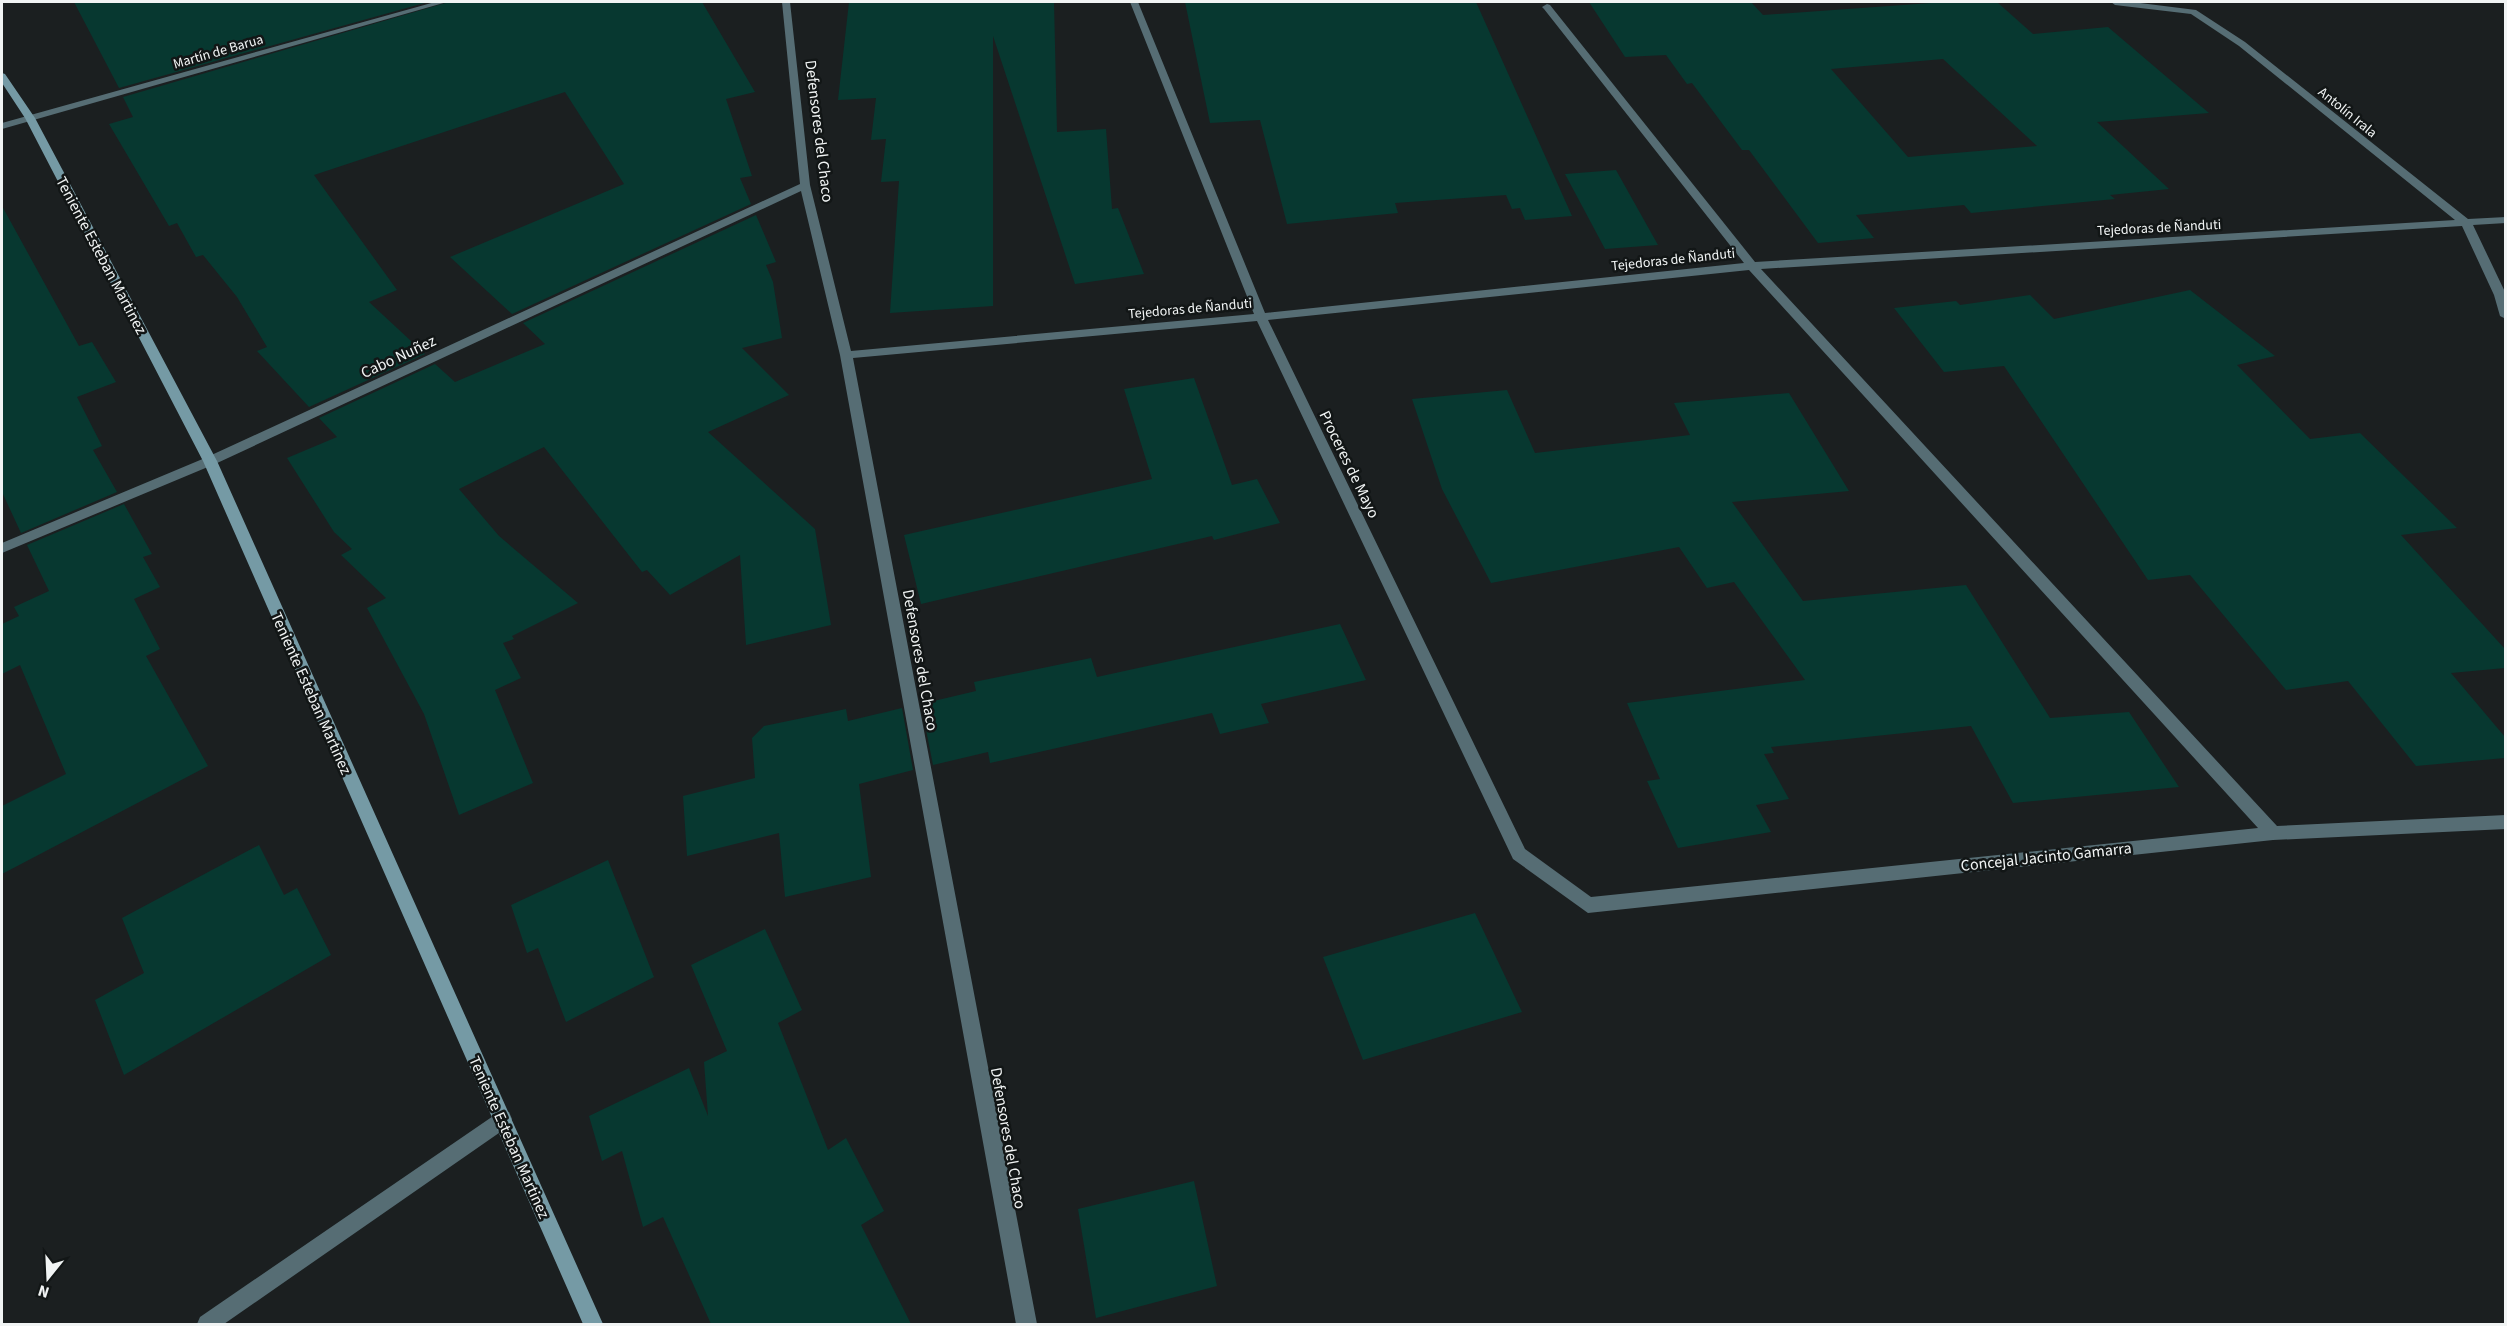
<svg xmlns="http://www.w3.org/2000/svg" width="2507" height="1326" font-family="'Source Sans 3',sans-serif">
  <rect width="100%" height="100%" fill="#1b1f20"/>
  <path fill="#073830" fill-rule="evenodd" d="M 74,2 L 428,2 L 119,88 Z
    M 449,2 L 702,2 L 755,92 L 726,99 L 752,176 L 740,178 L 751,204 L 512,314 L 450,257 L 624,184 L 565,92 L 314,175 L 397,290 L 369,302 L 425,354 L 309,407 L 257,351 L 267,347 L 237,297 L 203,255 L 196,257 L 177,223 L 169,226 L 109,124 L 133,117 L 123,97 Z
    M 849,2 L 1054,2 L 1057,132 L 1106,129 L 1112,209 L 1118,208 L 1144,274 L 1075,284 L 993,36 L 993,306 L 890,313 L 899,181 L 881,182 L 886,139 L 871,140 L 876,98 L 838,100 Z
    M 1185,2 L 1476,2 L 1572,216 L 1525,220 L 1520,208 L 1512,209 L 1506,195 L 1395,203 L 1398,213 L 1287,224 L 1260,120 L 1210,123 Z
    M 1589,2 L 1751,2 L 1763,15 L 1945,2 L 1997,2 L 2033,34 L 2108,27 L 2209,113 L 2097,122 L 2169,189 L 2110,195 L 2115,199 L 1971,213 L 1964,205 L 1856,215 L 1874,238 L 1818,243 L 1749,150 L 1742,150 L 1692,83 L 1687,84 L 1666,55 L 1625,57 ZM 1943,59 L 2037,146 L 1908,157 L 1831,69 Z
    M 1616,170 L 1658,245 L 1605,249 L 1565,174 Z
    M 2,206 L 79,346 L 92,342 L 116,382 L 77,397 L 102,446 L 93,450 L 117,492 L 21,533 L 2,492 Z
    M 756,215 L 776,262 L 766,265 L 773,282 L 782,338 L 742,348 L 789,395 L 708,432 L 815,529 L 831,625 L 746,645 L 740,555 L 670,595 L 647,570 L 642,572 L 544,447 L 459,489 L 499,536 L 578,603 L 512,636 L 514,639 L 503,643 L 521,678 L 495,690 L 533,783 L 459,815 L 424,714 L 367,608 L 386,598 L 341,555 L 352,549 L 334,532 L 287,458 L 337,437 L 319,418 L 435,364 L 455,382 L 545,344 L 523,323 Z
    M 2190,290 L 2275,356 L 2237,365 L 2310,439 L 2360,433 L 2457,528 L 2401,535 L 2505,649 L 2505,668 L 2451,673 L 2505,737 L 2505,758 L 2416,766 L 2348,681 L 2286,690 L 2190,575 L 2148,580 L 2004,366 L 1944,372 L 1894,308 L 1956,301 L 1960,305 L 2030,295 L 2054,319 Z
    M 1194,378 L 1232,485 L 1257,479 L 1280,523 L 1214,540 L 1212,536 L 921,604 L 904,535 L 1152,479 L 1124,389 Z
    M 1507,390 L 1535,453 L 1690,435 L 1674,403 L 1789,393 L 1849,491 L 1732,502 L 1803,601 L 1966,585 L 2050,718 L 2129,712 L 2179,787 L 2013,803 L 1971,726 L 1771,747 L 1774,753 L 1764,754 L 1789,799 L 1756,805 L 1771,832 L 1678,848 L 1647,781 L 1660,779 L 1627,703 L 1805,680 L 1734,582 L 1707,588 L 1679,547 L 1491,583 L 1442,489 L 1412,399 Z
    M 124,504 L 152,554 L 143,557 L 160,587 L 134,599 L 160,649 L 146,656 L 208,766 L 2,874 L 2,806 L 66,774 L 20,665 L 2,674 L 2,624 L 19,616 L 14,607 L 49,591 L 27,545 Z
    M 1340,624 L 1366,680 L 1261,704 L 1269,723 L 1220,734 L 1212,713 L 990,763 L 988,752 L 933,765 L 921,704 L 976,691 L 974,682 L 1091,658 L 1097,677 Z
    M 902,708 L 913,770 L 859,784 L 871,877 L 785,897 L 779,833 L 687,856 L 683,796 L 755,778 L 752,738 L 764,726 L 846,709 L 848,721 Z
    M 259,845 L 284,895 L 297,888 L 331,955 L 124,1075 L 95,1000 L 144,973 L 122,918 Z
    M 608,860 L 654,977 L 566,1022 L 538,948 L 527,953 L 511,905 Z
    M 1475,913 L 1522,1012 L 1363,1060 L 1323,957 Z
    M 765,929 L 802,1010 L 778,1023 L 828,1150 L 846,1138 L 884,1211 L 861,1225 L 911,1324 L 711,1324 L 663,1217 L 643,1227 L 622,1151 L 602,1161 L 589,1116 L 689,1068 L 708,1116 L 704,1062 L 727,1051 L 691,965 Z
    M 1194,1181 L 1217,1286 L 1096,1318 L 1078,1209 Z"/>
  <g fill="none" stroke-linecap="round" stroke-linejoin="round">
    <path fill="#566d74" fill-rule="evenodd" d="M 435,2 L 447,2 L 2,129 L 2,123 Z
      M 782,2 L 790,2 L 810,185 L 851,351 L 1254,314 L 1130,2 L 1138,2 L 1265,313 L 1744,263 L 1544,9 L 1542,7 L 1547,4 L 1550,5 L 1755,262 L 2455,220 L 2239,46 L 2191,14 L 2115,5 L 2111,2 L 2132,2 L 2196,10 L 2245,42 L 2468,219 L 2506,217 L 2506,223 L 2473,225 L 2506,294 L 2506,319 L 2500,316 L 2494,295 L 2462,226 L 1761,269 L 2277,826 L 2506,815 L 2506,829 L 2273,840 L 1588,913 L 1513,859 L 1257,321 L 853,358 L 1037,1324 L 1016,1324 L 840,355 L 801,191 L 215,464 L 2,553 L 2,543 L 205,458 L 800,184 ZM 1749,270 L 2258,828 L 1591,897 L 1525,849 L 1268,320 Z
      M 502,1110 L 509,1112 L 512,1119 L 509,1126 L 224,1324 L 197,1324 L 200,1317 Z"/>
    <path fill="#759aa5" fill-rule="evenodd" d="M 2,73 L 5,74 L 35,118 L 217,461 L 603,1324 L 583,1324 L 203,461 L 25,118 L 2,83 Z"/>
  </g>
  <g text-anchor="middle" stroke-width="5" stroke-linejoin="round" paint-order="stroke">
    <g font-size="14" fill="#f1f4f4" stroke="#121616">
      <text transform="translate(218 51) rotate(-16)" y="5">Martín de Barua</text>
      <text transform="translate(2348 112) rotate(39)" y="5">Antolín Irala</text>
      <text transform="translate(2159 227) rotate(-3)" y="5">Tejedoras de Ñanduti</text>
      <text transform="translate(1673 259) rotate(-6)" y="5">Tejedoras de Ñanduti</text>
      <text transform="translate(1190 308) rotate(-5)" y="5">Tejedoras de Ñanduti</text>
    </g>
    <g font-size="16" fill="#f1f4f4" stroke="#121616">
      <text transform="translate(820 131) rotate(83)" y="6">Defensores del Chaco</text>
      <text transform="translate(102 255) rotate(62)" y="6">Teniente Esteban Martinez</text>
      <text transform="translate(398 356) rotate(-25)" y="6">Cabo Nuñez</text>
      <text transform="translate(1350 464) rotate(64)" y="6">Proceres de Mayo</text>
      <text transform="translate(921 660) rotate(80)" y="6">Defensores del Chaco</text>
      <text transform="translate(312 693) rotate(66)" y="6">Teniente Esteban Martinez</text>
      <text transform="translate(2046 856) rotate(-6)" y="6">Concejal Jacinto Gamarra</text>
      <text transform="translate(510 1137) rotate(66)" y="6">Teniente Esteban Martinez</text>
      <text transform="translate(1009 1138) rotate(80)" y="6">Defensores del Chaco</text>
    </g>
  </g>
  <rect width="2507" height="1326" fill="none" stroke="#f1f4f4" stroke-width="6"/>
  <g transform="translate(48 1278) rotate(198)" stroke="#121616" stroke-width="4.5" paint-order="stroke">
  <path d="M0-4.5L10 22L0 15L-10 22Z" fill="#f1f4f4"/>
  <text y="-9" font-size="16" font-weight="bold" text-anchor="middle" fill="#f1f4f4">N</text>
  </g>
</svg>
